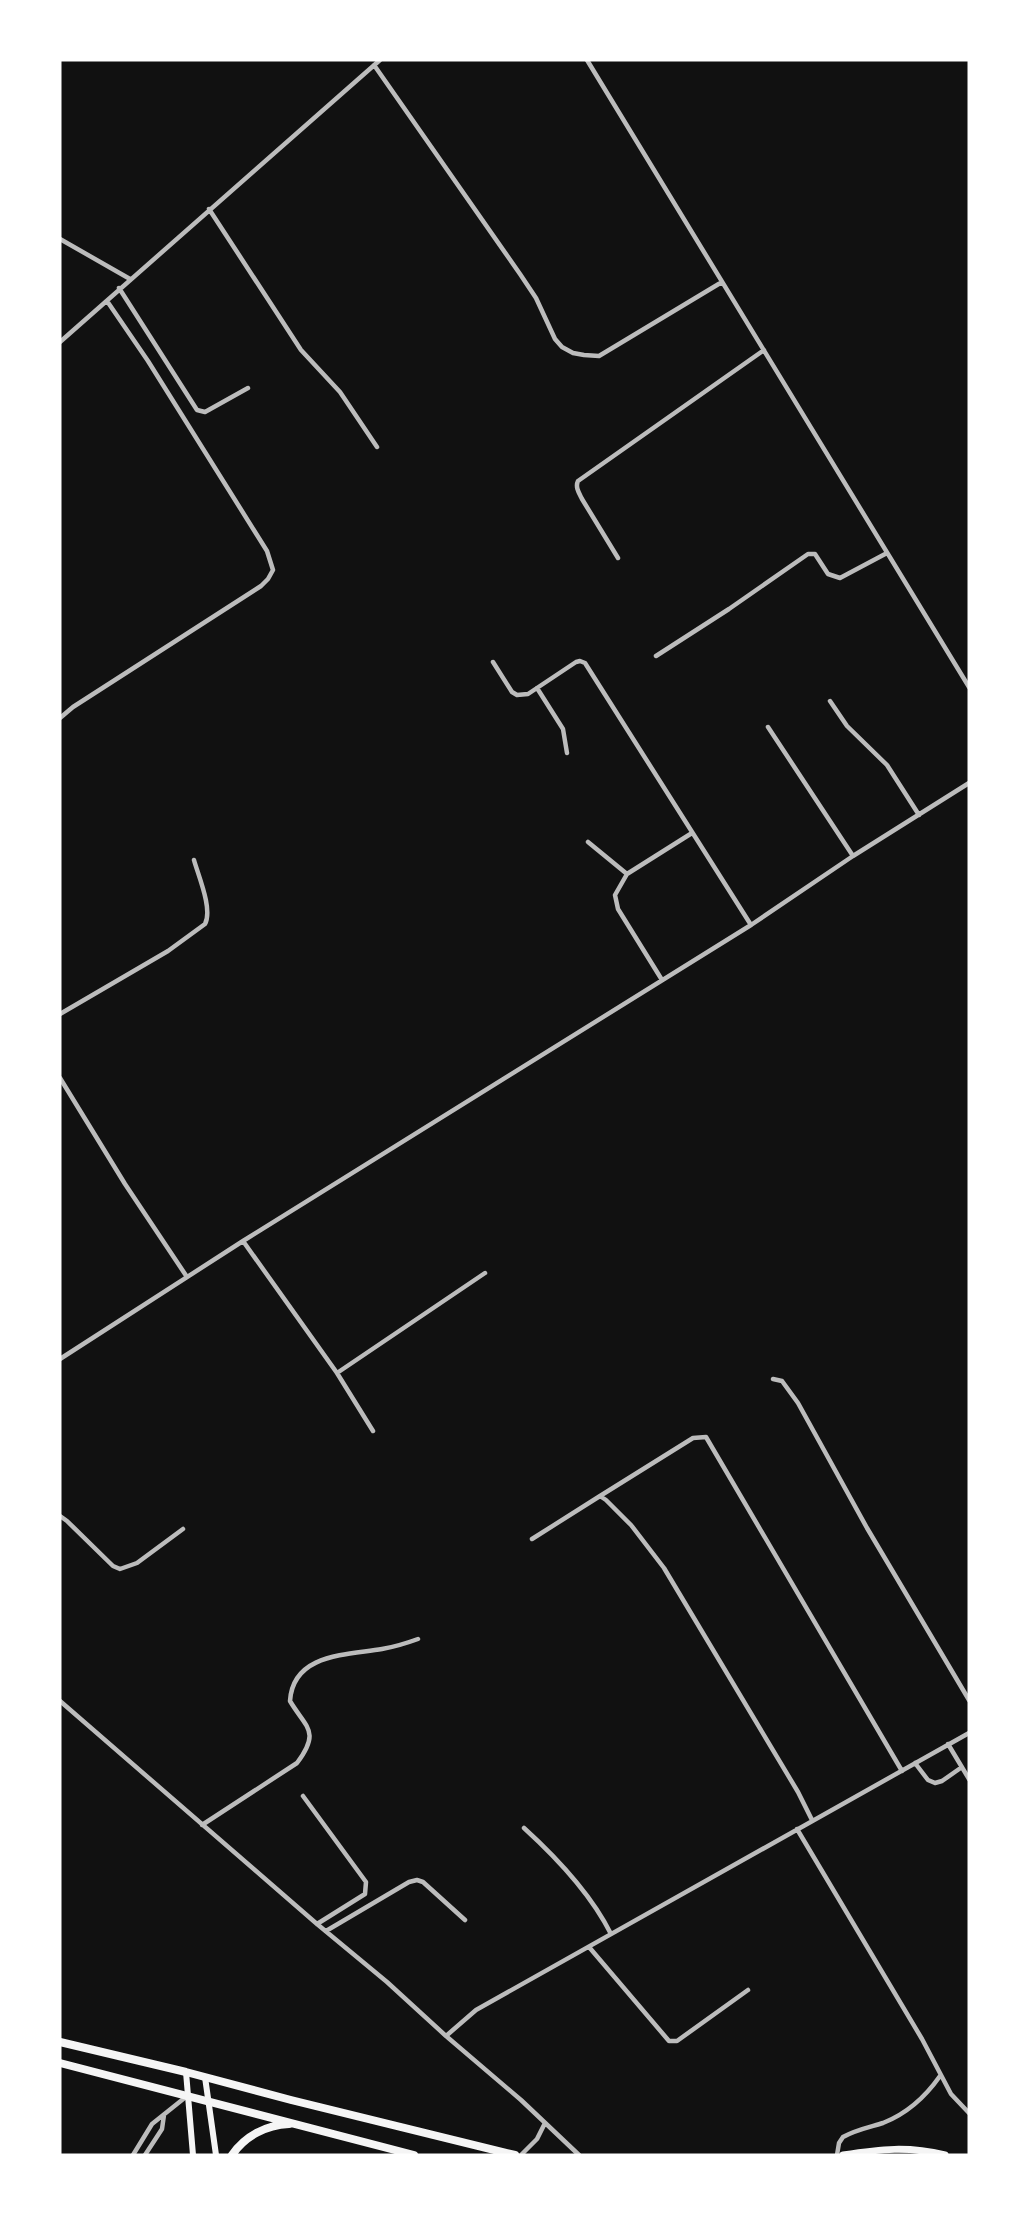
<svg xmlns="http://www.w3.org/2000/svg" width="1029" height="2215" font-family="'Public Sans',sans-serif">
  <rect width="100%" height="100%" fill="#111"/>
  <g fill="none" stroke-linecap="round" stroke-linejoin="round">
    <path stroke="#bcbcbc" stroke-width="4.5" d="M 587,60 L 969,687
      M 374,65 L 520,274 L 536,298 L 555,339 L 562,347 L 573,353 L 584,355 L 599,356 L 722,282
      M 209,209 L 301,350 L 340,392 L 377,447
      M 60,239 L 130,279
      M 119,288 L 197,410 L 205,412 L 248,388
      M 60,342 L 380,60
      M 618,558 L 582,499 C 579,493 575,487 578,481 L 764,350
      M 656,656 L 729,609 L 808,554 L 815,554 L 828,574 L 840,578 L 887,553
      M 493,662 L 512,692 L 517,695 L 528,694 L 576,662 L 580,661 L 585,663 L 751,925
      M 537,688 L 563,729 L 567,753
      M 830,701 L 847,726 L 887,765 L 919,815
      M 60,718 L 73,707 L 261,586 L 268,579 L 273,570 L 267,551 L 148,361 L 107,301
      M 768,727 L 853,856
      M 588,842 L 627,874
      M 662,980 L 618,909 L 615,895 L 627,874 L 692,833
      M 60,1014 L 168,951 L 205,924 C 213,909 198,875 194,860
      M 60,1078 L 125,1184 L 187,1277
      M 243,1241 L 337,1373 L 373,1431
      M 60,1359 L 243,1241 L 751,925 L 853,856 L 969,783
      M 337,1373 L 485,1273
      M 773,1379 L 782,1381 L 798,1403 L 867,1528 L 969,1700
      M 600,1496 L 693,1438 L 706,1437 L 902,1771
      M 60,1516 L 67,1521 L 113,1566 L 120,1569 L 137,1563 L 183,1529
      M 532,1539 L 600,1496 L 606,1500 L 631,1525 L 664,1568 L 798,1792 L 812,1820
      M 60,1701 L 317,1924 L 387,1982 L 446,2036 L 521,2100 L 579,2155
      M 948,1744 L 969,1779
      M 915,1763 L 928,1780 L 935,1783 L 942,1781 L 962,1767
      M 303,1796 L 366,1882 L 365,1894 L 317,1924
      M 202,1825 L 297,1763 C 321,1731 306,1728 290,1701 C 293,1653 348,1655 382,1649 C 394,1647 407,1643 418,1639
      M 524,1828 C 557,1858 591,1894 611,1934
      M 797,1829 L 922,2039 L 951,2094 L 969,2113
      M 326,1931 L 409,1882 L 417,1880 L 423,1882 L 465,1920
      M 589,1947 L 669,2041 L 677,2041 L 748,1990
      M 446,2036 L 476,2010 L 969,1733
      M 133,2155 L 152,2124 L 187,2096
      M 145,2155 L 162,2129 L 164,2115
      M 521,2155 L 537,2139 L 545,2123
      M 837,2155 L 839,2143 L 843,2137 C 855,2130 870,2127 883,2123 C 906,2114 926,2096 940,2076"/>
    <path stroke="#f5f5f5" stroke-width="6" d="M 186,2072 L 193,2155
      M 205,2077 L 216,2155"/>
    <path stroke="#f5f5f5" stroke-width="7" d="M 843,2155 C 881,2149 908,2146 945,2155"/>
    <path stroke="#f5f5f5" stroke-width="8" d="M 60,2042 L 186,2072 L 291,2100 L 515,2155
      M 60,2063 L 414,2155
      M 232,2155 C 245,2136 266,2125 289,2124"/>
  </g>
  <rect width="1029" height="2215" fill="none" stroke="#ffffff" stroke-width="123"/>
</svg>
